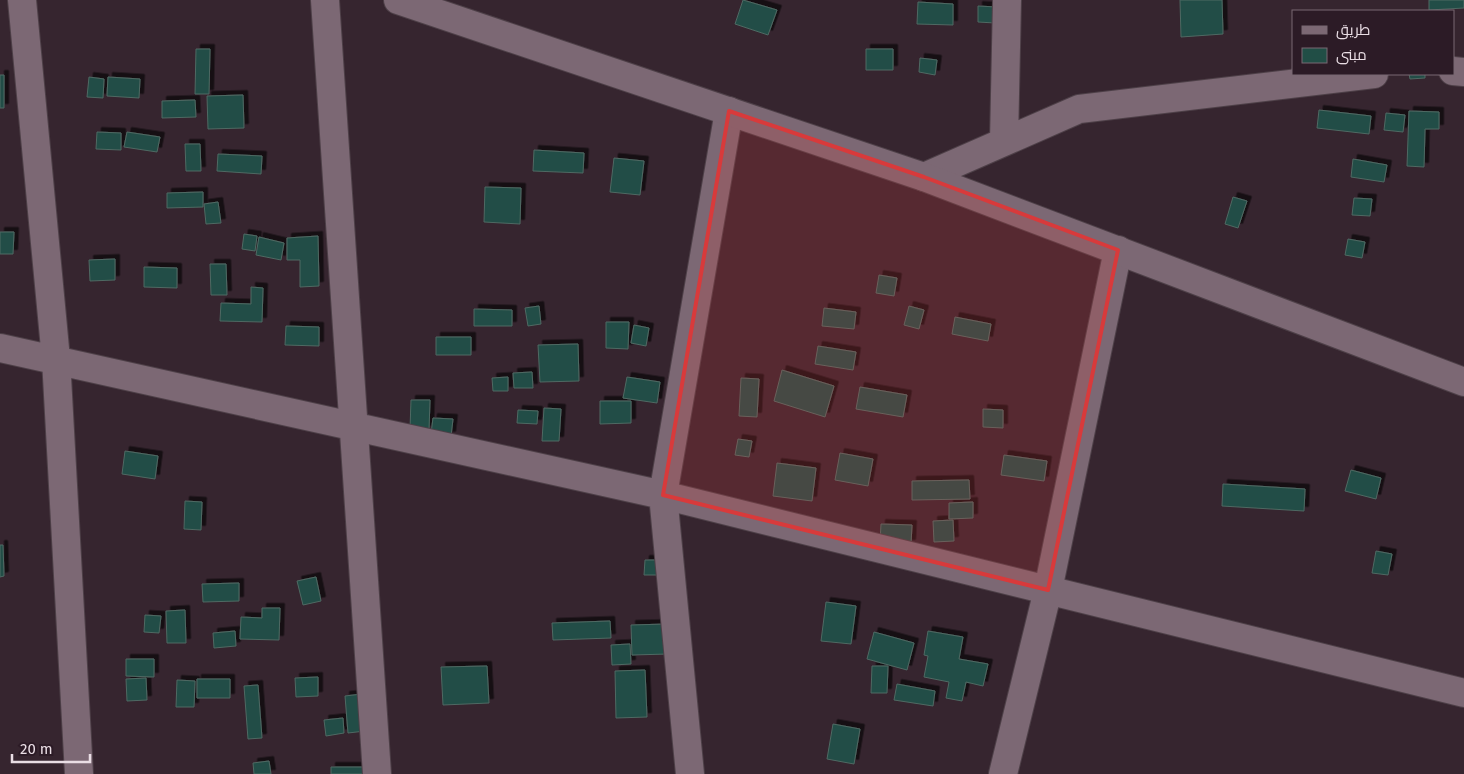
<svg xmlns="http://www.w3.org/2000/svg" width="1464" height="774" font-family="'Fira Sans',Cairo,sans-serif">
  <defs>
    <filter id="shadow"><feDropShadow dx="4.5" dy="-4.5" stdDeviation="0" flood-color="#0009"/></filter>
  </defs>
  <rect width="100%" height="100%" fill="#36252f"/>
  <path fill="#214e46" stroke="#4f6963" filter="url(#shadow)" d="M 743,0 L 777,10 L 768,35 L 735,24 Z
    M 1180,0 L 1222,0 L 1223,34 L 1181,37 Z
    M 1429,0 L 1464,0 L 1464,8 L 1429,10 Z
    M 918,2 L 953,4 L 953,25 L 917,24 Z
    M 978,6 L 996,7 L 995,23 L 978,22 Z
    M 196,49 L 210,49 L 209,94 L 195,94 Z
    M 866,49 L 893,49 L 893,70 L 866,70 Z
    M 920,58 L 937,60 L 935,75 L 919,72 Z
    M 1409,74 L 1425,74 L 1425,78 L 1410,79 Z
    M 0,75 L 4,75 L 4,108 L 0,108 Z
    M 89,77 L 104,79 L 103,98 L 87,97 Z
    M 108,77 L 140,79 L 139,98 L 107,96 Z
    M 243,95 L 244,128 L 208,129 L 207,96 Z
    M 195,100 L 196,117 L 162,118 L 162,101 Z
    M 1319,110 L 1371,116 L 1369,134 L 1317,128 Z
    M 1409,111 L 1439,112 L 1439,129 L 1425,129 L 1424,167 L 1407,166 Z
    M 1386,113 L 1405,115 L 1403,132 L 1384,130 Z
    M 97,132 L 121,133 L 121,150 L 96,149 Z
    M 127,132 L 160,137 L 157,152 L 124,147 Z
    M 185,144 L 200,144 L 201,171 L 186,171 Z
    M 534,150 L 584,153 L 583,173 L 533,171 Z
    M 218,154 L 262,156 L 261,174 L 217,171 Z
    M 614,158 L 644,161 L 640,195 L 610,192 Z
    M 1353,159 L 1387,165 L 1384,182 L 1351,177 Z
    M 485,187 L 521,188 L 520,224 L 484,222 Z
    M 203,192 L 203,207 L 167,208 L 167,193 Z
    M 1233,197 L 1247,201 L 1238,228 L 1225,224 Z
    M 1354,198 L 1372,199 L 1370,216 L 1352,215 Z
    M 218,202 L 221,223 L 206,224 L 204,204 Z
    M 0,232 L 14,232 L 13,254 L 0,254 Z
    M 244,234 L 257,236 L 255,251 L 242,249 Z
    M 318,236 L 319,286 L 300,287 L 300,260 L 287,260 L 287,238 Z
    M 259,237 L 284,243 L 281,260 L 256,255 Z
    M 1348,239 L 1365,242 L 1362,258 L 1345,255 Z
    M 115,259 L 115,280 L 90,281 L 89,260 Z
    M 210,264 L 226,264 L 227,295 L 211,295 Z
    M 144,267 L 177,268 L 177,288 L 144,287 Z
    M 879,275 L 897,278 L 894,296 L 876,293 Z
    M 251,287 L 263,288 L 262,322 L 220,321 L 221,303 L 251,304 Z
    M 539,306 L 541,324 L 528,326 L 525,308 Z
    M 909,306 L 924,310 L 919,329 L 904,325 Z
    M 824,308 L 856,312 L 854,329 L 822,326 Z
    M 474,309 L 512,310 L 512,326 L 474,326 Z
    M 955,317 L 991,324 L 988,341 L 952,334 Z
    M 606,322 L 629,322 L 628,349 L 606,348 Z
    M 634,325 L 649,328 L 646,346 L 631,343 Z
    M 286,326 L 319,327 L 319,346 L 285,345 Z
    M 436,337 L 471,337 L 471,355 L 436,355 Z
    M 578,344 L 579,381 L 540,382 L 538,345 Z
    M 818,346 L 856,352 L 853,370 L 815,364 Z
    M 782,370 L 834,386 L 825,417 L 774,401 Z
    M 532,372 L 533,388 L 514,388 L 513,373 Z
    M 508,377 L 508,391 L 493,391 L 492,378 Z
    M 627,377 L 660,382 L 657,403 L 623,398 Z
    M 741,378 L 759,379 L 757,417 L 739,416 Z
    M 860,387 L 907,395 L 903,417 L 856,409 Z
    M 411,400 L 430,400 L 429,430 L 410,429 Z
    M 600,401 L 631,401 L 631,423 L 600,424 Z
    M 544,408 L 561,409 L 559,441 L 542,441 Z
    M 983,409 L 1003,410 L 1003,428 L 983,427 Z
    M 518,410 L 538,411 L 537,424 L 517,423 Z
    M 433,418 L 453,419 L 451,436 L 431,434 Z
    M 738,439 L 752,441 L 749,457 L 735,455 Z
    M 125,451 L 158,456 L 155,479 L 122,474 Z
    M 840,453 L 873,459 L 868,486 L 835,480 Z
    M 1004,455 L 1047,461 L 1044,481 L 1001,475 Z
    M 777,463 L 816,468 L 812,501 L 773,496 Z
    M 1351,470 L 1381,478 L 1376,499 L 1345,491 Z
    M 969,480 L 970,499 L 912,500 L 912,481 Z
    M 1223,484 L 1305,489 L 1304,511 L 1222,506 Z
    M 185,501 L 202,502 L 201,530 L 184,529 Z
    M 973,502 L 973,518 L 949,519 L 949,503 Z
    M 953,520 L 954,541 L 934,542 L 933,521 Z
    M 881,524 L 912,525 L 911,544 L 880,543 Z
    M 0,545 L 3,545 L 4,576 L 0,577 Z
    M 1376,551 L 1392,554 L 1388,575 L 1372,573 Z
    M 645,560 L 661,560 L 661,575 L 644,575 Z
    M 316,577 L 321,601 L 303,605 L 297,581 Z
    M 239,583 L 239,601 L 203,602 L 202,584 Z
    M 826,602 L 856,606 L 851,644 L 821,641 Z
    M 262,608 L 280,608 L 279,640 L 240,639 L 241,617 L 262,618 Z
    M 185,610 L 186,643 L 167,643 L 166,611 Z
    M 145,615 L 161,616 L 159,633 L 144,632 Z
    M 610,621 L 611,638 L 553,640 L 552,623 Z
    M 668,624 L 668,654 L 632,655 L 631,625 Z
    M 235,631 L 236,646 L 214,648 L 213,633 Z
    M 928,631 L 963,637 L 959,659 L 988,664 L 983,686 L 966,682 L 962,701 L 946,698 L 949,682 L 924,677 L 928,656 L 924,655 Z
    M 874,632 L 914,643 L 907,670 L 867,659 Z
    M 630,644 L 631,664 L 612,665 L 611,645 Z
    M 126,659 L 154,659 L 154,677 L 126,676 Z
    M 487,666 L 489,703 L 443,705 L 441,667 Z
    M 872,666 L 888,666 L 887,693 L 871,693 Z
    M 645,670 L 647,717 L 616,718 L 615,671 Z
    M 318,677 L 318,696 L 296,697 L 295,678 Z
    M 146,678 L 147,700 L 127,701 L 126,679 Z
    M 197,679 L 230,679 L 230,698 L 197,698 Z
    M 177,680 L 195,681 L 194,707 L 176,707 Z
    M 897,684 L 935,691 L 933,706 L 894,700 Z
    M 258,685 L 262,738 L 248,739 L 244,686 Z
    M 362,694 L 365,731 L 348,733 L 345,696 Z
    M 343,718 L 344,733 L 326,736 L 324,720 Z
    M 833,724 L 860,729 L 854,764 L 827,759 Z
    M 269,761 L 271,774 L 254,774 L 253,763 Z
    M 331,767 L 364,767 L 364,774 L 331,774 Z"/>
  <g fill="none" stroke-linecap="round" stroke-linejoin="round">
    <g stroke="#4e4048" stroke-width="30">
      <path id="street" d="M 22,0 L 56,359 L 79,774
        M 325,0 L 377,774
        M 1453,71 L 1464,72
        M 1004,141 L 1007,0
        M 924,177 L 1079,109 L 1374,74
        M 0,348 L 663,495 L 1464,693
        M 690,774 L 663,495 L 729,111
        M 1003,774 L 1048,590 L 1118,250"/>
    </g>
    <g stroke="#4e4048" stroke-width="30">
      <path id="secondary" d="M 398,0 L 924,177 L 1464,382"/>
    </g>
    <use href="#street" stroke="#7c6874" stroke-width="28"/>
    <use href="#secondary" stroke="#7c6874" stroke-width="28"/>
  </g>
  <path fill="#d83a3b" fill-opacity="0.2" stroke="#d83a3b" stroke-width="4" stroke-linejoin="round" d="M 729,111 L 924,177 L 1118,250 L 1048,590 L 663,495 Z"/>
  <rect x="1292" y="10" width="162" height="65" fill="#2c1b26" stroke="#786972"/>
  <rect x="1302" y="26" width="25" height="8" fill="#7c6874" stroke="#786972"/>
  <text x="1336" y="35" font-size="15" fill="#eadee5">طريق</text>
  <rect x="1302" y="48" width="25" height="15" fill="#214e46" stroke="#786972"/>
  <text x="1336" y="60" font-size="15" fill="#eadee5">مبنى</text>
  <path d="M12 754v8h78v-8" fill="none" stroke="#eadee5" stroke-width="2.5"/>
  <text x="20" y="754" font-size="15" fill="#eadee5" stroke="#2c1b26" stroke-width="4" paint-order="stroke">20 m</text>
</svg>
